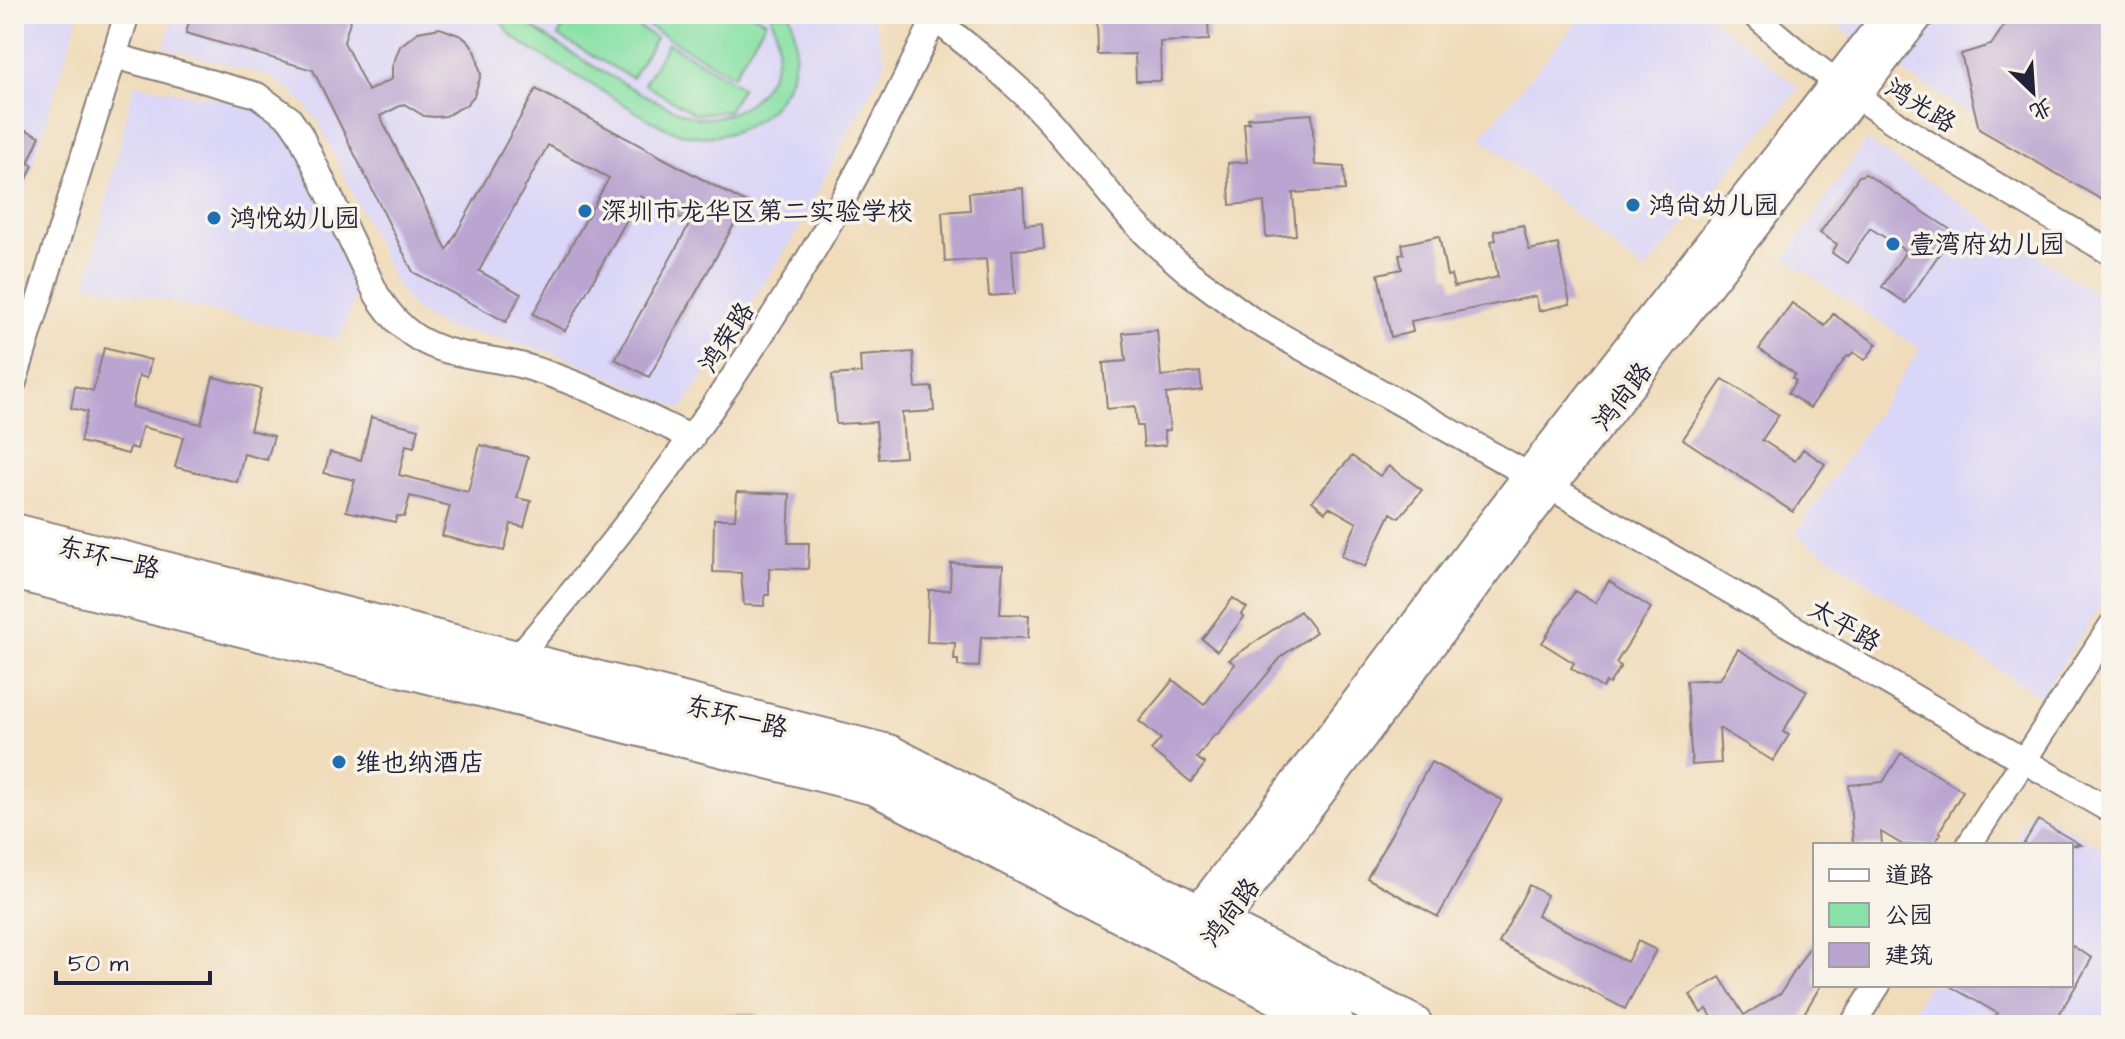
<svg xmlns="http://www.w3.org/2000/svg" width="2125" height="1039" font-family="'Architects Daughter','LXGW WenKai TC',sans-serif">
  <rect width="100%" height="100%" fill="#f7f3e8"/>
  <filter id="ink" filterUnits="userSpaceOnUse"><feTurbulence type="fractalNoise" baseFrequency=".0125" numOctaves="2"/><feDisplacementMap in="SourceGraphic" scale="16" xChannelSelector="R" yChannelSelector="G"/><feConvolveMatrix kernelMatrix="1 2 1 2 8 2 1 2 1" color-interpolation-filters="sRGB"/></filter>
  <filter id="wash" filterUnits="userSpaceOnUse"><feTurbulence type="fractalNoise" baseFrequency=".006" numOctaves="4" result="noise"/><feDisplacementMap in="SourceGraphic" scale="32" xChannelSelector="R" yChannelSelector="G"/><feGaussianBlur stdDeviation="1.8" result="paint"/><feColorMatrix in="noise" values="0 0 0 0 0 0 0 0 0 0 0 0 0 0 0 0 0 1.4 0 .05"/><feComposite in="paint" operator="in"/></filter>
  <g filter="url(#wash)">
    <rect width="100%" height="100%" fill="#f0dbba"/>
    <path fill="#dad6f7" d="M 14,14 L 79,14 L 14,227 Z
      M 174,14 L 871,14 L 886,61 L 792,240 L 682,410 L 566,357 L 494,337 L 445,328 L 422,315 L 412,307 L 396,285 L 319,123 L 305,104 L 287,88 L 266,75 L 164,47 Z
      M 1583,14 L 1709,14 L 1799,88 L 1645,272 L 1481,137 Z
      M 1823,14 L 2111,14 L 2111,199 L 1881,59 Z
      M 134,84 L 254,105 L 299,152 L 357,293 L 339,340 L 87,283 Z
      M 1866,140 L 2111,304 L 2111,591 L 2040,697 L 1795,534 L 1920,349 L 1785,258 Z
      M 2032,808 L 2111,853 L 2111,1025 L 1905,1025 L 1928,985 L 2071,985 L 2071,845 L 2011,845 Z"/>
    <path fill="#88e1a6" stroke="#558270" stroke-width="2" d="M 495,14 L 517,14 C 535,35 672,115 698,118 C 725,120 752,107 766,84 C 780,62 781,38 770,14 L 790,14 C 800,44 797,76 777,101 C 754,131 713,144 677,132 C 654,125 633,109 612,97 C 584,80 555,63 527,47 L 512,36 Z
      M 571,14 L 616,14 L 656,38 L 632,78 L 558,36 Z
      M 627,14 L 753,14 L 766,21 L 733,76 Z
      M 668,43 L 742,87 L 728,111 L 695,114 L 644,84 Z"/>
    <path fill="#6ebf8b" stroke="#487063" stroke-width="2" d="M 752,1014 L 775,1025 L 576,1025 L 578,1020 Z"/>
    <g id="blocks">
      <path fill="#baa5d1" d="M 191,14 L 252,14 L 261,17 L 267,14 L 352,14 L 344,42 L 368,91 L 392,79 L 392,67 L 400,46 L 418,32 L 440,28 L 461,36 L 470,43 L 476,53 L 481,75 L 474,96 L 466,105 L 446,116 L 435,117 L 424,116 L 404,104 L 380,116 L 447,250 L 536,89 L 746,203 L 649,377 L 615,359 L 690,223 L 640,196 L 565,331 L 533,314 L 609,178 L 548,145 L 479,271 L 521,294 L 506,322 L 413,272 L 313,70 L 186,33 Z
        M 1097,14 L 1163,14 L 1164,21 L 1208,20 L 1209,40 L 1160,42 L 1161,81 L 1136,81 L 1135,54 L 1098,55 Z
        M 2012,14 L 2111,14 L 2111,205 L 1979,129 L 1961,54 L 1991,45 Z
        M 1312,114 L 1315,165 L 1344,167 L 1345,190 L 1293,193 L 1296,235 L 1266,237 L 1264,202 L 1230,205 L 1228,163 L 1247,162 L 1244,123 L 1249,123 L 1248,118 Z
        M 14,125 L 40,136 L 28,163 L 33,165 L 14,209 Z
        M 1866,174 L 1954,232 L 1906,303 L 1882,287 L 1906,251 L 1870,228 L 1847,263 L 1832,253 L 1837,244 L 1820,233 L 1859,176 Z
        M 1023,188 L 1025,225 L 1042,223 L 1044,248 L 1012,250 L 1015,294 L 989,296 L 986,259 L 945,262 L 942,212 L 970,210 L 969,193 Z
        M 1523,225 L 1529,250 L 1558,244 L 1570,304 L 1539,311 L 1536,296 L 1411,321 L 1413,332 L 1391,337 L 1378,274 L 1402,269 L 1399,255 L 1404,254 L 1402,244 L 1439,236 L 1447,276 L 1451,275 L 1454,287 L 1498,277 L 1491,241 L 1496,240 L 1494,231 Z
        M 1792,303 L 1825,326 L 1833,314 L 1877,344 L 1865,360 L 1853,352 L 1849,357 L 1847,356 L 1810,408 L 1788,393 L 1796,381 L 1792,378 L 1795,374 L 1759,349 Z
        M 1157,330 L 1161,376 L 1200,372 L 1202,390 L 1166,394 L 1170,430 L 1164,431 L 1166,445 L 1144,447 L 1142,426 L 1137,426 L 1135,406 L 1107,409 L 1103,363 L 1126,361 L 1123,333 Z
        M 104,348 L 151,360 L 147,378 L 139,376 L 132,407 L 201,424 L 213,377 L 261,389 L 250,430 L 274,436 L 267,460 L 244,454 L 237,482 L 175,467 L 183,437 L 142,427 L 137,449 L 130,447 L 128,454 L 80,442 L 87,412 L 71,408 L 75,386 L 93,391 Z
        M 913,352 L 916,388 L 932,387 L 934,411 L 902,413 L 905,457 L 879,459 L 876,422 L 836,424 L 832,375 L 861,373 L 860,356 Z
        M 1723,379 L 1779,415 L 1762,440 L 1795,461 L 1803,449 L 1825,464 L 1793,512 L 1683,439 Z
        M 371,417 L 419,429 L 414,447 L 406,445 L 399,475 L 468,492 L 480,445 L 528,457 L 517,498 L 531,501 L 524,527 L 511,524 L 504,551 L 442,536 L 450,506 L 410,496 L 404,517 L 397,516 L 395,522 L 346,511 L 355,480 L 324,473 L 330,452 L 361,460 Z
        M 1352,456 L 1380,476 L 1389,466 L 1422,490 L 1399,518 L 1391,513 L 1365,567 L 1341,556 L 1357,523 L 1329,507 L 1325,512 L 1312,501 Z
        M 737,492 L 790,494 L 788,543 L 809,543 L 808,569 L 769,568 L 769,595 L 765,595 L 764,606 L 744,605 L 741,573 L 713,572 L 714,519 L 735,519 Z
        M 951,563 L 1003,565 L 1000,614 L 1029,615 L 1028,638 L 981,637 L 979,667 L 958,666 L 958,660 L 954,660 L 955,643 L 927,642 L 929,590 L 950,590 Z
        M 1609,581 L 1651,608 L 1616,663 L 1621,666 L 1609,684 L 1606,682 L 1602,688 L 1571,668 L 1574,663 L 1542,643 L 1575,591 L 1595,603 Z
        M 1233,598 L 1247,608 L 1241,614 L 1244,617 L 1217,651 L 1202,639 Z
        M 1300,611 L 1316,632 L 1282,656 L 1217,735 L 1215,734 L 1197,758 L 1205,764 L 1191,782 L 1151,750 L 1161,739 L 1139,721 L 1173,680 L 1204,705 L 1235,664 L 1229,660 Z
        M 1738,649 L 1807,691 L 1783,732 L 1789,735 L 1773,761 L 1719,728 L 1721,763 L 1692,765 L 1686,681 L 1720,679 Z
        M 1901,753 L 1963,791 L 1939,832 L 1941,833 L 1934,845 L 1903,845 L 1881,832 L 1882,845 L 1853,845 L 1849,785 L 1883,782 Z
        M 1431,762 L 1502,800 L 1438,917 L 1367,878 Z
        M 2038,820 L 2081,845 L 2023,845 Z
        M 1529,885 L 1547,895 L 1537,915 L 1627,962 L 1638,941 L 1656,950 L 1625,1009 L 1499,943 Z
        M 1815,938 L 1815,985 L 1821,985 L 1802,1017 L 1788,1025 L 1717,1025 L 1707,1009 L 1701,1013 L 1690,995 L 1720,977 L 1744,1015 L 1781,993 Z
        M 2071,945 L 2092,958 L 2053,1025 L 1990,1025 L 1997,1013 L 1948,985 L 2071,985 Z"/>
    </g>
  </g>
  <g filter="url(#ink)">
    <use href="#blocks" fill-opacity="0" stroke="#897e7a" stroke-width="2"/>
    <g fill="none" stroke-linecap="round" stroke-linejoin="round">
      <g stroke="#897e7a" stroke-width="28">
        <path id="minor" d="M 929,14 L 991,64 L 1023,93 L 1052,124 L 1130,218 L 1158,246 L 1188,272 L 1251,319 L 1550,487 L 2111,811
          M 1754,14 C 1859,112 1989,179 2111,253
          M 114,56 L 257,95 L 289,118 L 300,134 L 377,295 C 389,314 404,332 425,342 C 456,358 494,357 527,367 C 585,384 638,412 692,438
          M 14,382 L 127,14
          M 515,660 C 630,527 735,386 823,234 C 865,163 901,88 937,14
          M 1969,845 L 2111,626
          M 1852,1025 L 1878,985"/>
      </g>
      <g stroke="#897e7a" stroke-width="34">
        <path id="tertiary" d="M 1198,936 L 1197,913 L 1529,475 L 1890,14
          M 1207,943 L 1515,532 L 1919,14"/>
      </g>
      <g stroke="#897e7a" stroke-width="42">
        <path id="primary" d="M 14,533 L 888,754 L 1413,1025
          M 14,570 L 876,786 L 1335,1025"/>
      </g>
      <use href="#minor" stroke="#fff" stroke-width="24"/>
      <use href="#tertiary" stroke="#fff" stroke-width="30"/>
      <use href="#primary" stroke="#fff" stroke-width="38"/>
    </g>
  </g>
  <g fill="#1f6fb2" stroke="#f7f3e8" stroke-width="3">
    <circle cx="1633" cy="205" r="8"/>
    <circle cx="585" cy="211" r="8"/>
    <circle cx="214" cy="218" r="8"/>
    <circle cx="1893" cy="244" r="8"/>
    <circle cx="339" cy="762" r="8"/>
  </g>
  <g text-anchor="middle" stroke-width="7" stroke-linejoin="round" paint-order="stroke">
    <g font-size="26" fill="#22223b" stroke="#f7f3e8">
      <text transform="translate(1921 105) rotate(32)" y="9">鸿光路</text>
      <text transform="translate(726 337) rotate(-57)" y="9">鸿荣路</text>
      <text transform="translate(1622 396) rotate(-52)" y="9">鸿尚路</text>
      <text transform="translate(109 557) rotate(14)" y="9">东环一路</text>
      <text transform="translate(1845 625) rotate(30)" y="9">太平路</text>
      <text transform="translate(737 716) rotate(14)" y="9">东环一路</text>
      <text transform="translate(1230 912) rotate(-53)" y="9">鸿尚路</text>
    </g>
    <g font-size="26" fill="#22223b" stroke="#f7f3e8" text-anchor="start">
      <text x="1649" y="214">鸿尚幼儿园</text>
      <text x="601" y="220">深圳市龙华区第二实验学校</text>
      <text x="230" y="227">鸿悦幼儿园</text>
      <text x="1909" y="253">壹湾府幼儿园</text>
      <text x="355" y="771">维也纳酒店</text>
    </g>
  </g>
  <rect width="2125" height="1039" fill="none" stroke="#f7f3e8" stroke-width="48"/>
  <rect x="1813" y="843" width="260" height="144" fill="#f7f3e8" stroke="#a29fa3" stroke-width="2"/>
  <rect x="1829" y="869" width="40" height="12" fill="#ffffff" stroke="#a29fa3" stroke-width="2"/>
  <text x="1885" y="883" font-size="24" fill="#22223b">道路</text>
  <rect x="1829" y="903" width="40" height="24" fill="#88e1a6" stroke="#a29fa3" stroke-width="2"/>
  <text x="1885" y="923" font-size="24" fill="#22223b">公园</text>
  <rect x="1829" y="943" width="40" height="24" fill="#baa5d1" stroke="#a29fa3" stroke-width="2"/>
  <text x="1885" y="963" font-size="24" fill="#22223b">建筑</text>
  <g transform="translate(2033 92) rotate(155)" stroke="#f7f3e8" stroke-width="6" paint-order="stroke">
  <path d="M0-6L14 30L0 20L-14 30Z" fill="#22223b"/>
  <text y="-12" font-size="22" font-weight="bold" text-anchor="middle" fill="#22223b">北</text>
  </g>
  <path d="M56 971v12h154v-12" fill="none" stroke="#22223b" stroke-width="4"/>
  <text x="68" y="971" font-size="24" fill="#22223b" stroke="#f7f3e8" stroke-width="6" paint-order="stroke">50 m</text>
</svg>
